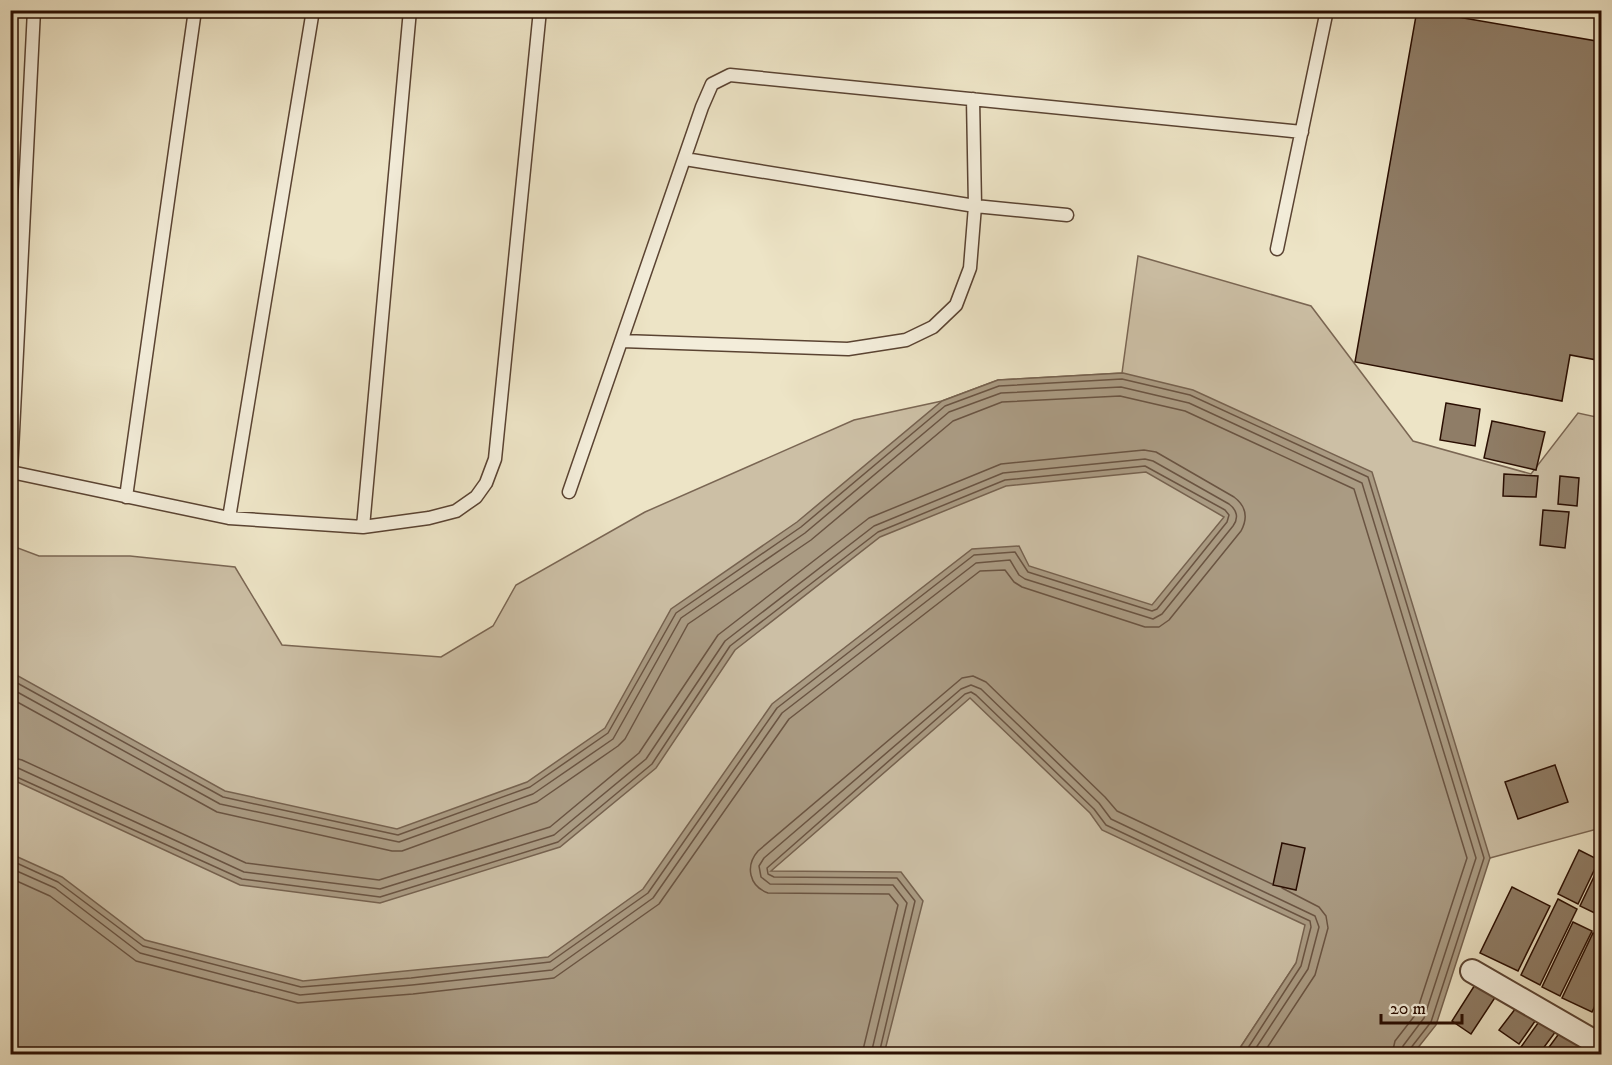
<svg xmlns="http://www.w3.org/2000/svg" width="1612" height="1065" font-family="'IM FELL DW Pica',serif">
  <rect width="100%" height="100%" fill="#ede4c6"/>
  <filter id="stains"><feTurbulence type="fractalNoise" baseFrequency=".00333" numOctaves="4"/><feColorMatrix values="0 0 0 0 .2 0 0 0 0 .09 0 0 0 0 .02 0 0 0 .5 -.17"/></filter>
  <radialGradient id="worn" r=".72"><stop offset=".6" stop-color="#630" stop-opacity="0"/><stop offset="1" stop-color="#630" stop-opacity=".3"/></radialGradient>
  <path fill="#ccbfa5" stroke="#7a6653" stroke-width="1.5" d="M 1138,256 L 1311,306 L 1413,441 L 1531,474 L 1578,413 L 1601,418 L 1601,828 L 1490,858 L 1296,963 L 1236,1054 L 11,1054 L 10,545 L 39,556 L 130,556 L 235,567 L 282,645 L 441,657 L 493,626 L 516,585 L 645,512 L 854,420 L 942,401 L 998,380 L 1122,373 Z"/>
  <path fill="#aa9b83" stroke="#76624f" stroke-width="1.5" d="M 1123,373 L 1193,390 L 1372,472 L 1490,858 L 1436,1025 L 1413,1054 L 1236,1054 L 1296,963 L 1305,925 L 1102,830 L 1090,813 L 970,698 L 771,871 L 901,872 L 923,901 L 884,1054 L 11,1054 L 11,854 L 62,877 L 145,940 L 303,981 L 548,957 L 643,889 L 772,704 L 972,549 L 1019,546 L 1029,566 L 1152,605 L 1224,517 L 1146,472 L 1006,486 L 880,537 L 735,650 L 656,768 L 560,847 L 380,903 L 240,885 L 11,779 L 11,672 L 225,791 L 397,829 L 527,782 L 605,728 L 671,609 L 797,522 L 942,401 L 998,380 Z"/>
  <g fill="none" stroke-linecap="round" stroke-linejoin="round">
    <path stroke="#6a5442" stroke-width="1.5" d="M 10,679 L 223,797 L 398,835 L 530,787 L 608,733 L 676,613 L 801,527 L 945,406 L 999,386 L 1122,379 L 1190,395 L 1368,477 L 1484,858 L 1431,1022 L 1410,1049 L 1409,1054
      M 10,688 L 220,804 L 399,842 L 533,794 L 613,739 L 681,618 L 805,533 L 949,412 L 1001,393 L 1121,387 L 1189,403 L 1362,483 L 1476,858 L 1424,1018 L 1403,1046 L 1401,1054
      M 10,698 L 217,812 L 392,851 L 402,851 L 537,802 L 618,746 L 625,739 L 688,624 L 811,540 L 953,421 L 1002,402 L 1120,396 L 1185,411 L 1354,489 L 1467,858 L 1416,1014 L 1395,1041 L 1392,1054
      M 10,757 L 22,760 L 246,863 L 379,880 L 550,827 L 639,753 L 718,635 L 869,518 L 1001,464 L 1144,450 L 1156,452 L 1234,497 C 1246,506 1248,518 1241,531 L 1169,620 L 1159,627 L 1145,627 L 1022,587 L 1014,582 L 1005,570 L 980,571 L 789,719 L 659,904 L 554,978 L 413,994 L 298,1003 L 136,961 L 50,896 L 10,878
      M 10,766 L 18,768 L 244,872 L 380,889 L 554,835 L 646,759 L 725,641 L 874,526 L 1003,473 L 1145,459 L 1153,461 L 1229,504 C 1237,510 1239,518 1233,526 L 1162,614 L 1153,619 L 1025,579 L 1019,575 L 1010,560 L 976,563 L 782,713 L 653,898 L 552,970 L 412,985 L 300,995 L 140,953 L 55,888 L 10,868
      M 10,774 L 242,879 L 380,897 L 558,842 L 652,764 L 730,646 L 878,532 L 1005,480 L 1145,466 L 1225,510 L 1229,515 L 1227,522 L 1157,609 L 1152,611 L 1028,572 L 1015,552 L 974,555 L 777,708 L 648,893 L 550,962 L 411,978 L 301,987 L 143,946 L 58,882 L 10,860
      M 862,1054 L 898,905 L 889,894 L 768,893 C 749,886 745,866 758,851 L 962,678 L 973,676 L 986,682 L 1105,797 L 1117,811 L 1272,884
      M 871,1054 L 907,903 L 893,885 L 770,884 L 761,877 L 759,866 L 764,858 L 961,689 L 971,685 L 981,689 L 1099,803 L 1111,819 L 1315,916 L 1319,927 L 1308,969 L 1252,1054
      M 879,1054 L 915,901 L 897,878 L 774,877 L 768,874 L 767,868 L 965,694 L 971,692 L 976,695 L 1094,809 L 1106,825 L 1310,921 L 1311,927 L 1301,966 L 1244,1054
      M 1263,1054 L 1315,975 L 1328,928 L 1326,916 L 1319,907 L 1282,888"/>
  </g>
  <path fill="#8f7d67" stroke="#290d01" stroke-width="1.5" d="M 1417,10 L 1602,42 L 1602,361 L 1570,355 L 1562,401 L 1355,362 Z
    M 1446,403 L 1480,409 L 1475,446 L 1440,440 Z
    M 1492,421 L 1545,432 L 1536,470 L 1484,458 Z
    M 1504,474 L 1538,476 L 1536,497 L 1503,496 Z
    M 1560,476 L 1579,478 L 1577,506 L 1558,504 Z
    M 1543,510 L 1569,512 L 1565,548 L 1540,545 Z
    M 1555,765 L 1568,802 L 1518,819 L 1505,782 Z
    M 1282,843 L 1305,848 L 1296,890 L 1273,885 Z
    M 1579,850 L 1599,860 L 1578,904 L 1558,894 Z
    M 1601,862 L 1602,862 L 1601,916 L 1580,906 Z
    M 1512,887 L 1550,906 L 1518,971 L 1480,953 Z
    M 1558,899 L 1577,909 L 1540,985 L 1521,975 Z
    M 1573,922 L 1592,931 L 1560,996 L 1542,987 Z
    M 1593,933 L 1602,937 L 1602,991 L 1592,1012 L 1562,998 Z
    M 1478,980 L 1498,993 L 1471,1034 L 1452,1021 Z
    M 1519,1004 L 1538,1017 L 1519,1044 L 1499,1030 Z
    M 1543,1016 L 1559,1027 L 1539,1054 L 1516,1054 Z
    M 1563,1028 L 1583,1042 L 1574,1054 L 1544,1054 Z"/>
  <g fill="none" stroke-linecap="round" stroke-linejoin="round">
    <g stroke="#5a4332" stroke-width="15">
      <path id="service" d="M 34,10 L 11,472 L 229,518 L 363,527 L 429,518 L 456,511 L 476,497 L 486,483 L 495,459 L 540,10
        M 685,159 L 975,206 L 1067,215
        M 1277,249 L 1327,10
        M 622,341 L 848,349 L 906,340 L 933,327 L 956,305 L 970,268 L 975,206 L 973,99
        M 569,492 L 702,107 L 712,84 L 730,75 L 1302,132
        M 126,497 L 195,10
        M 229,518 L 313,10
        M 363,527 L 410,10"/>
    </g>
    <g stroke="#5a4332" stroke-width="26">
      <path id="minor" d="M 1472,971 L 1602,1046"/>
    </g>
    <use href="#service" stroke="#f3edda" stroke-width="12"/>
    <use href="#minor" stroke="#f3edda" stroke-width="22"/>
  </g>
  <rect width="1612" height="1065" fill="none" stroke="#ede4c6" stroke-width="36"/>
  <rect x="12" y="12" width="1588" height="1041" fill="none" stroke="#290d01" stroke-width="3"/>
  <rect x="18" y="18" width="1576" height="1029" fill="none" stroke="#290d01" stroke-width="1.5"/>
  <path d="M1381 1014v9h81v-9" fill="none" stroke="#290d01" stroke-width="3"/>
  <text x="1390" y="1014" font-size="18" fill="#290d01" stroke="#f3edda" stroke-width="4.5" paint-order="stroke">20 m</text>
  <rect width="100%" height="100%" filter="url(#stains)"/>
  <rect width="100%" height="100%" fill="url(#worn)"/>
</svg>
